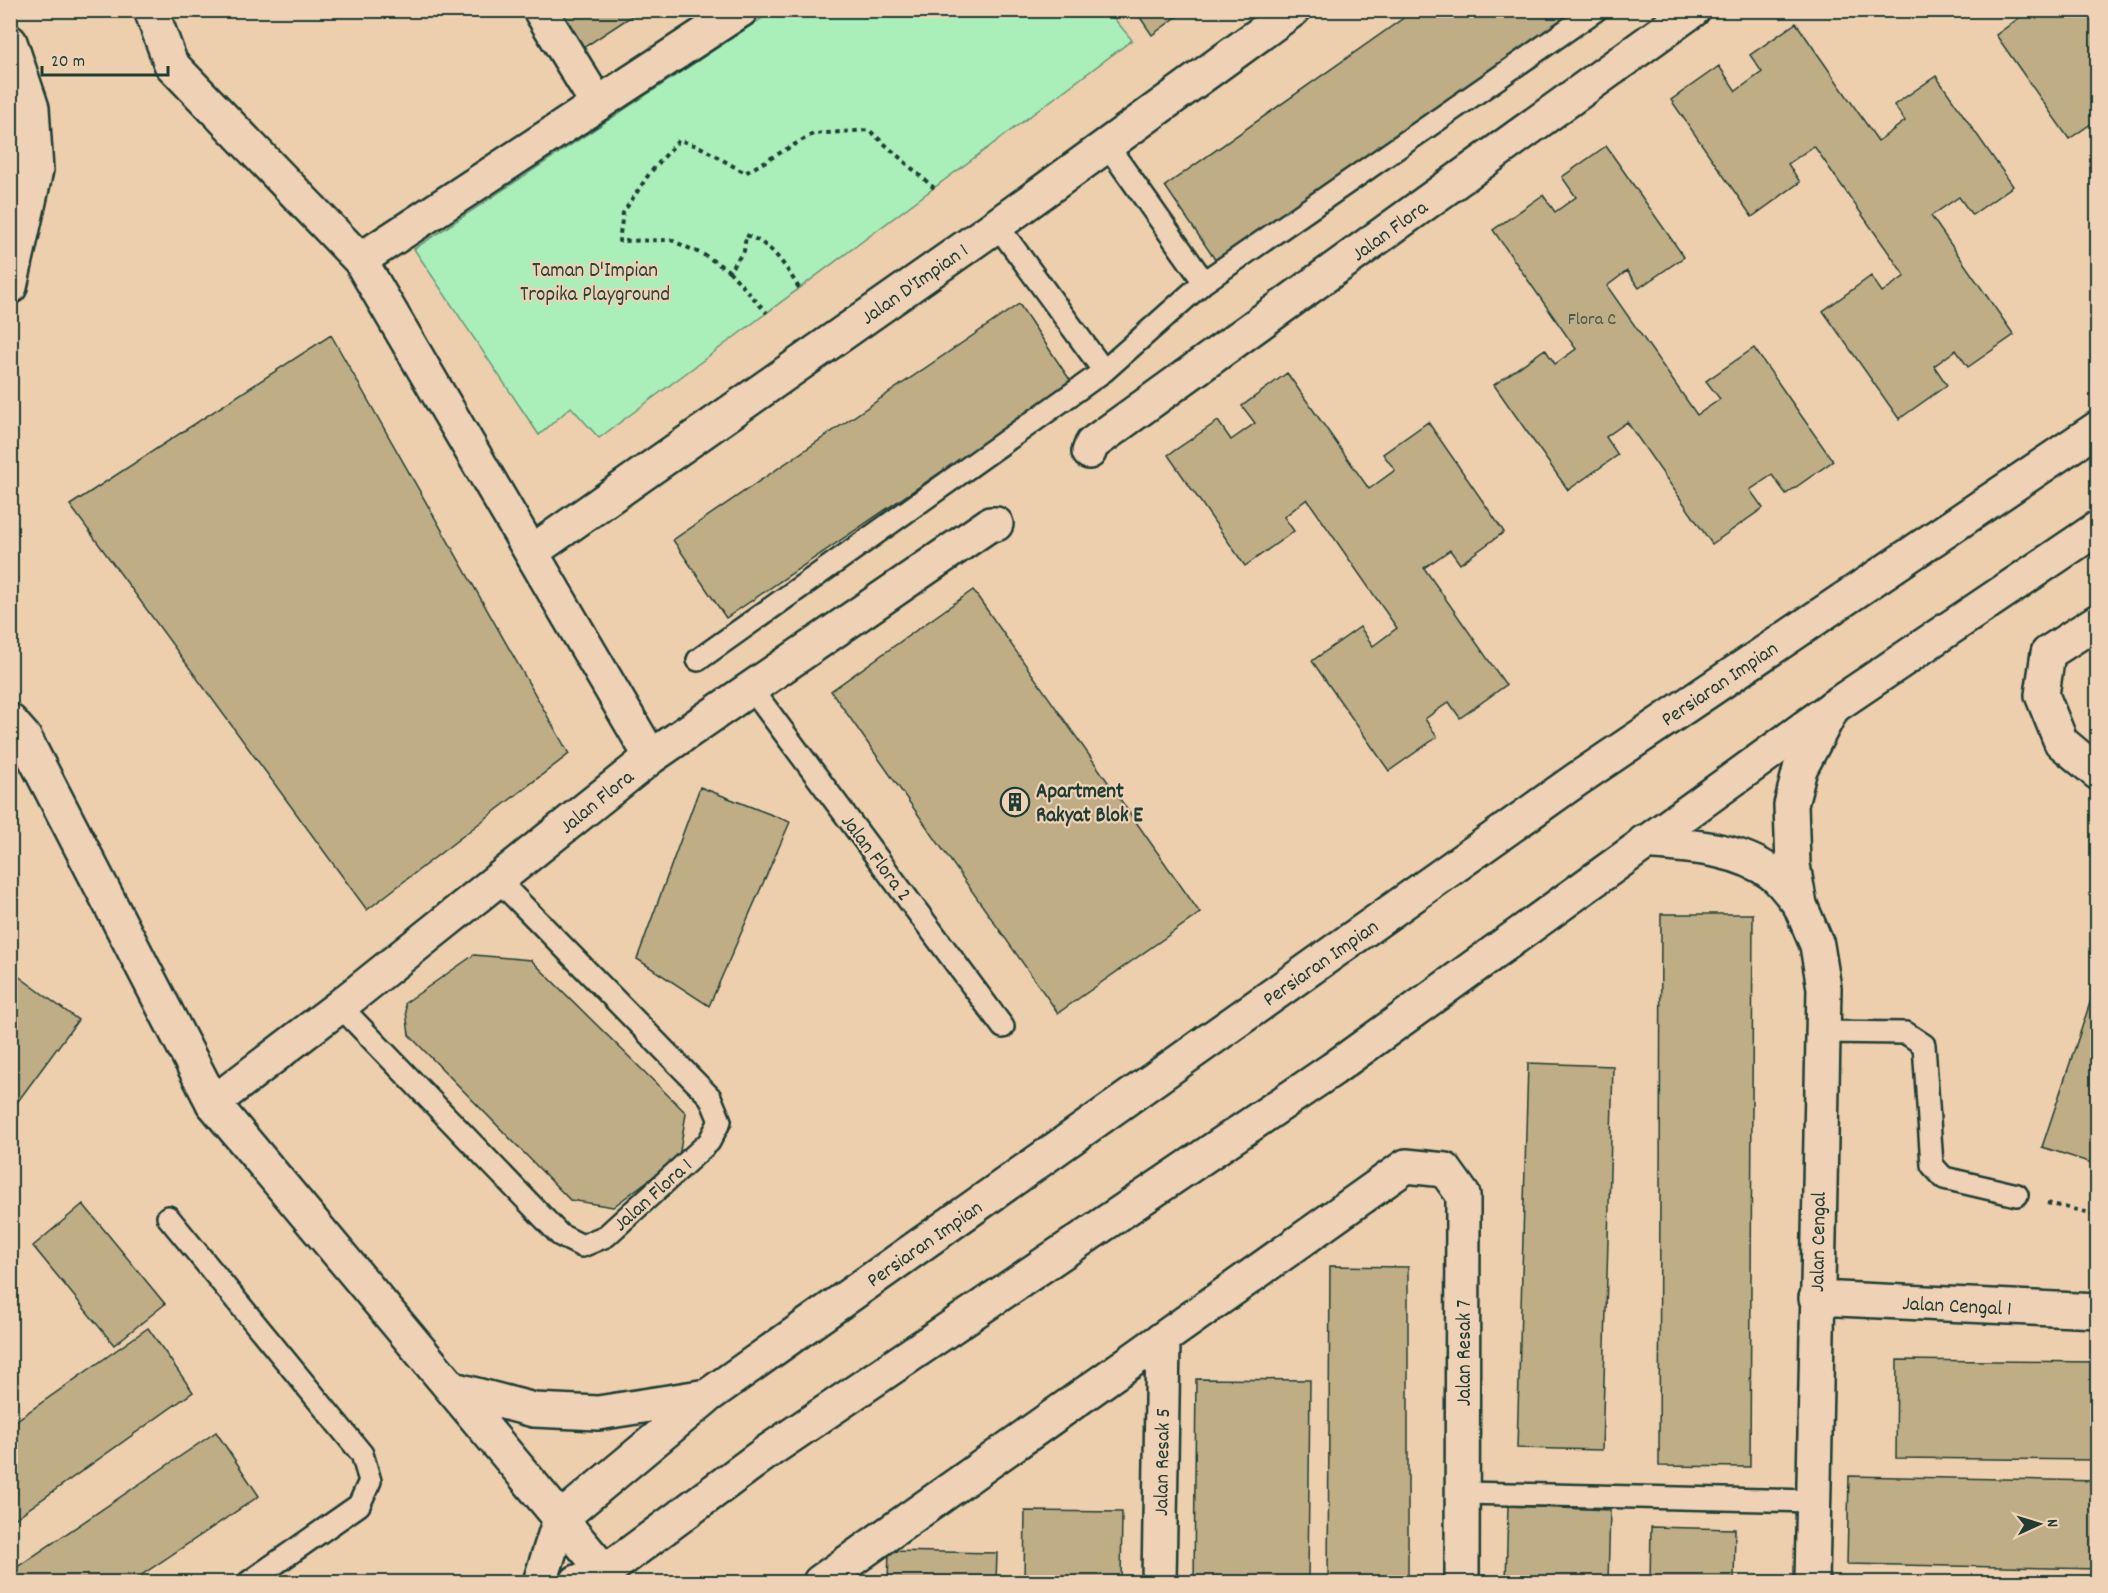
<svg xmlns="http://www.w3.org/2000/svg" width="2108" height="1593" font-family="Dekko,sans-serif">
  <rect width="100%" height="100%" fill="#edcfad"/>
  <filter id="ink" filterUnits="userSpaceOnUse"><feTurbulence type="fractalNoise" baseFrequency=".0167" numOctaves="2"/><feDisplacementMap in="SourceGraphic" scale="12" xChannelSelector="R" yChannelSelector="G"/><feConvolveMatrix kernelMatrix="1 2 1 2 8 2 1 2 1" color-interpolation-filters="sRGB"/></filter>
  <g filter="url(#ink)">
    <path fill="#dbc29f" d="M 11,92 L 16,109 L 21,181 L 11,223 Z"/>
    <path fill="#aaeeb9" stroke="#649676" stroke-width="1.5" d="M 773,11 L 1108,11 L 1132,40 L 599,438 L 571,407 L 539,435 L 414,249 Z"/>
    <path fill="#bfad86" stroke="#1f3d34" stroke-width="1.5" d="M 550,10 L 641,10 L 577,52 Z
      M 1135,10 L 1186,10 L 1152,35 Z
      M 1415,10 L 1579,10 L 1218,264 L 1165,186 Z
      M 2030,10 L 2098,10 L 2098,119 L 2069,139 L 1996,35 Z
      M 1796,23 L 1878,141 L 1905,121 L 1894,105 L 1936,76 L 2013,186 L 1972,215 L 1959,197 L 1931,216 L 2014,335 L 1968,367 L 1956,350 L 1934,366 L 1947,385 L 1899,419 L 1823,311 L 1871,276 L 1882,292 L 1905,276 L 1814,146 L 1788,164 L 1800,182 L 1752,217 L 1671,100 L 1719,66 L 1736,91 L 1762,72 L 1750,55 Z
      M 1606,146 L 1684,257 L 1639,288 L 1627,271 L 1607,286 L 1697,415 L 1720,399 L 1706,381 L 1754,348 L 1833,461 L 1786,494 L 1772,475 L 1750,490 L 1763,508 L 1712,544 L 1627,422 L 1606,437 L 1618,455 L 1568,490 L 1494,385 L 1545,349 L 1555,364 L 1576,349 L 1493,230 L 1543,195 L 1555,212 L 1576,197 L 1562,177 Z
      M 1019,304 L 1072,383 L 726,618 L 673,540 Z
      M 331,335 L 569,754 L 367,910 L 70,505 Z
      M 1287,373 L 1369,489 L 1395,470 L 1383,454 L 1428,422 L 1504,532 L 1460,564 L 1450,550 L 1424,568 L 1506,685 L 1460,718 L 1449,702 L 1425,719 L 1437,737 L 1389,771 L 1312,661 L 1360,627 L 1373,646 L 1397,628 L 1307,499 L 1284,517 L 1294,531 L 1245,566 L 1168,455 L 1218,421 L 1231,440 L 1255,423 L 1242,406 Z
      M 973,590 L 1200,913 L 1058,1013 L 831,691 Z
      M 700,787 L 790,822 L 709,1006 L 637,959 Z
      M 1661,914 L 1753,914 L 1750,1467 L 1659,1466 Z
      M 474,955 L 531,960 L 686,1113 L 679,1157 L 613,1207 L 570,1200 L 409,1035 L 405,1003 Z
      M 10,970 L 78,1020 L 10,1112 Z
      M 2098,979 L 2098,1165 L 2042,1147 Z
      M 1528,1063 L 1613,1066 L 1602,1450 L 1517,1448 Z
      M 83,1204 L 165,1304 L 114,1345 L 33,1246 Z
      M 1330,1266 L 1408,1267 L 1408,1582 L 1328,1582 Z
      M 148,1328 L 193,1392 L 10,1522 L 10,1425 Z
      M 1897,1360 L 2098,1362 L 2098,1460 L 1896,1458 Z
      M 1196,1379 L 1310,1380 L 1308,1582 L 1194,1582 Z
      M 216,1432 L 259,1496 L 131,1582 L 10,1582 L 10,1572 Z
      M 1849,1476 L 2098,1481 L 2098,1569 L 1847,1564 Z
      M 1508,1506 L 1610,1510 L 1608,1582 L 1506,1582 Z
      M 1025,1511 L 1122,1512 L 1121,1582 L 1024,1582 Z
      M 1651,1527 L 1735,1529 L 1734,1582 L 1650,1582 Z
      M 889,1551 L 997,1553 L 996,1582 L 888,1582 Z"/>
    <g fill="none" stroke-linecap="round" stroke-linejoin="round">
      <g stroke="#1f3d34" stroke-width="26">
        <path id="lane" d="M 1107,145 L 1204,282
          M 10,155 L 36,170
          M 997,225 L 1104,371
          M 698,660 L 1104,371 L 1204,282 L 1596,10
          M 751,688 L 1003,1027
          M 340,1006 L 560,1235 L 582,1246 L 606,1236 L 709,1142 L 720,1121 L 710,1097 L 498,880
          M 1822,1032 L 1906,1033 L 1924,1045 L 1932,1165 L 1944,1178 L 2017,1195
          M 168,1217 L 362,1454 L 370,1481 L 359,1505 L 249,1582
          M 1463,1493 L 1813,1501"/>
      </g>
      <g stroke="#1f3d34" stroke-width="38">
        <path id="street" d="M 151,10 L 171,64 L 360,260 L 651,757
          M 540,10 L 597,103
          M 10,42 L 32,108 L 36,170 L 10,287
          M 360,260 L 741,10
          M 1089,452 L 1092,444 L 1693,10
          M 533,551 L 997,225 L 1293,10
          M 2098,621 L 2048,653 L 2042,695 L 2061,742 L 2098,773
          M 1644,842 C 1687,846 1737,847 1773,874 C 1783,882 1792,895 1800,905
          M 213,1103 L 340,1006 L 651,757 L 990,524 L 996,524
          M 1816,1298 L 2098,1311
          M 540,1582 L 560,1519
          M 577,1582 L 605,1572
          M 820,1582 L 1406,1166 L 1445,1170 L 1463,1195 L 1462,1582
          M 1159,1582 L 1163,1341
          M 1812,1582 L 1824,988 L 1817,945 L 1800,905 L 1793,865 L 1791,805 L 1800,769 L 1833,707"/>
      </g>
      <g stroke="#1f3d34" stroke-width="38">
        <path id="secondary" d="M 10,721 L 24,737 L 213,1103 L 605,1572 L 767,1452 L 1333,1069 L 1833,707 L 2098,528
          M 453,1389 L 534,1410 L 598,1413 L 707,1396
          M 560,1519 L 709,1395 L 1576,780 L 2098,428"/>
      </g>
      <path stroke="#1f3d34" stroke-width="4" stroke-dasharray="4.5 4.5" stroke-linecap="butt" d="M 729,271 L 767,313
        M 799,288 C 784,264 773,245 746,235 L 744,251 L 729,271 L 706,256 L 671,240 L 619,241 L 623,213 L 649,174 L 679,140 L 700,147 L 745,173 L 813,134 L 869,130 L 934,188
        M 2047,1203 L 2090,1213 L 2098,1218"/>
      <use href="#lane" stroke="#efd1b5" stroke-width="21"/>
      <use href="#street" stroke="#efd1b5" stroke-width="33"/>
      <use href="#secondary" stroke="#efd1b5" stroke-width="33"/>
    </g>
  </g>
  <defs>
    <g id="building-ring" transform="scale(1.5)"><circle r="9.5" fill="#efd1b5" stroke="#1f3d34" stroke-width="1.5"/><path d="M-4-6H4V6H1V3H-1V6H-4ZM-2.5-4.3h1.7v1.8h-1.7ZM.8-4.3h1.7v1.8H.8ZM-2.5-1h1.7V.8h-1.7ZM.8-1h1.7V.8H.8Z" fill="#1f3d34"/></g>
  </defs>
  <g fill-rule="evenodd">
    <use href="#building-ring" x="1015" y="802"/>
  </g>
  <g text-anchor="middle" stroke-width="4.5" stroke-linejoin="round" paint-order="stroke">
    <g font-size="18" fill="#475948">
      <text x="1592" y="324">Flora C</text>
    </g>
    <g font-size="21" fill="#1f3d34" stroke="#efd1b5">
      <text transform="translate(1389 230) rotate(-36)" y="7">Jalan Flora</text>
      <text transform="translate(914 283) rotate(-35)" y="7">Jalan D'Impian 1</text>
      <text transform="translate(1719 683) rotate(-34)" y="7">Persiaran Impian</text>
      <text transform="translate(596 801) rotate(-39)" y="7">Jalan Flora</text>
      <text transform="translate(877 857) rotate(53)" y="7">Jalan Flora 2</text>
      <text transform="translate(1320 962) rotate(-35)" y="7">Persiaran Impian</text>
      <text transform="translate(652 1194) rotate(-42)" y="7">Jalan Flora 1</text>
      <text transform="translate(1817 1242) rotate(-89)" y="7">Jalan Cengal</text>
      <text transform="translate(924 1243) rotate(-35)" y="7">Persiaran Impian</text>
      <text transform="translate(1957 1305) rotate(3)" y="7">Jalan Cengal 1</text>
      <text transform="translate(1463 1353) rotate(-90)" y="7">Jalan Resak 7</text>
      <text transform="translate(1161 1462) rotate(-89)" y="7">Jalan Resak 5</text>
    </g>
    <g font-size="21" fill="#26463b" stroke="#efd1b5">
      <text x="595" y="276">Taman D'Impian<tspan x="595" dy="24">Tropika Playground</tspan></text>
    </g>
    <g font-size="21" font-weight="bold" fill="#1f3d34" stroke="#efd1b5" text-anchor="start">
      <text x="1036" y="797">Apartment<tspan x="1036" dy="24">Rakyat Blok E</tspan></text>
    </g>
  </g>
  <rect width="2108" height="1593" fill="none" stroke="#efd1b5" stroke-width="36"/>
  <rect x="18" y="18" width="2072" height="1557" fill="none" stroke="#1f3d34" stroke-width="2" filter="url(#ink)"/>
  <g transform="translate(2039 1524) rotate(86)" stroke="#efd1b5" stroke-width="4.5" paint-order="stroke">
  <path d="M0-4.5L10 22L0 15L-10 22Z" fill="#1f3d34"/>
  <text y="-9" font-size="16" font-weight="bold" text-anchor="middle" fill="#1f3d34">N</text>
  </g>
  <path d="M42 66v9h126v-9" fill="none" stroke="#1f3d34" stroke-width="3"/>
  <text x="51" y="66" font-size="18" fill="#1f3d34" stroke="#efd1b5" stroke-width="4.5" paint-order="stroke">20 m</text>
</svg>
